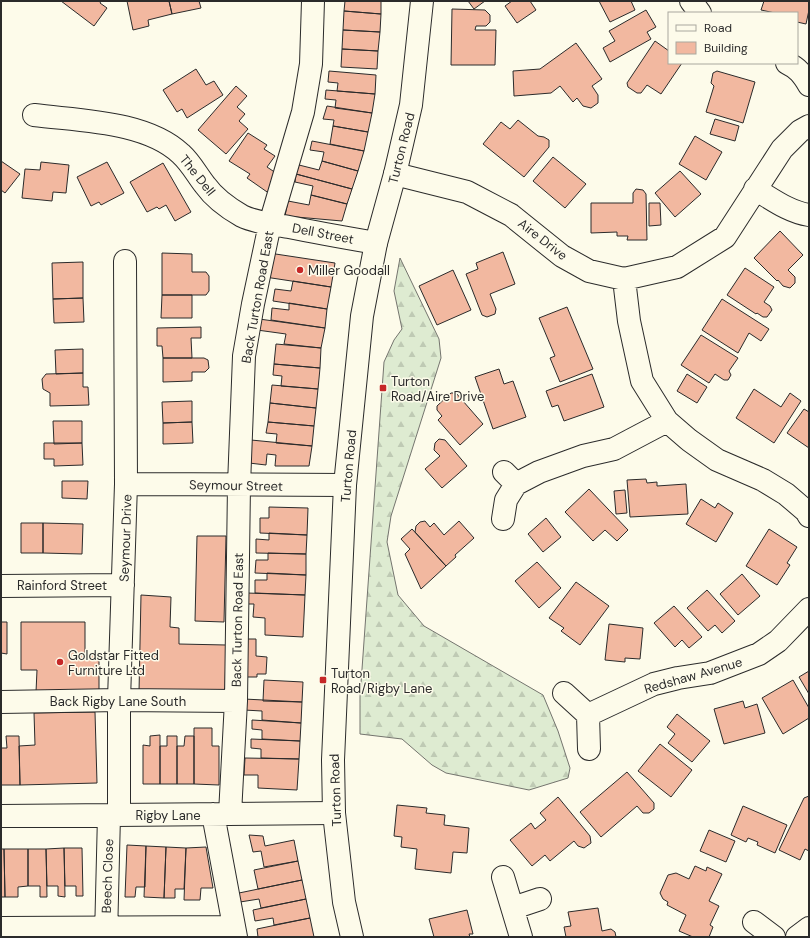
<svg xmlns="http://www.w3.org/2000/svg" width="810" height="938" font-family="'DM Sans',sans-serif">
  <defs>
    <pattern id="forest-firs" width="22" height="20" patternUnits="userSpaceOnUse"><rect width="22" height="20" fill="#deebd1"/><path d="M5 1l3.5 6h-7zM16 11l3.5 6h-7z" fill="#bfcab4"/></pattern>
  </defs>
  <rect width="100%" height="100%" fill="#fdfbea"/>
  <path fill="url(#forest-firs)" stroke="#74746e" d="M 400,258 L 439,339 L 441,358 L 391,516 L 387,542 L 398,595 L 424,626 L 543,695 L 558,731 L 570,768 L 568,778 L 529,790 L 446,773 L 432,765 L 402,739 L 360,734 L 360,697 L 384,362 L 394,340 L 402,329 L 394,291 Z"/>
  <path fill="#f2b8a0" stroke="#2b2b2b" d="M 61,1 L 101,1 L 100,3 L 107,8 L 94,26 Z
    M 127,1 L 169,1 L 172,14 L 148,20 L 149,26 L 133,30 Z
    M 169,1 L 199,1 L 201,8 L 172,14 Z
    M 345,1 L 381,1 L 381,14 L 344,11 Z
    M 468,1 L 485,1 L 474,9 Z
    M 512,1 L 530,1 L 536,10 L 517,23 L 505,6 Z
    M 599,1 L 631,1 L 635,10 L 610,22 Z
    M 764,1 L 809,1 L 809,10 L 806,24 L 797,22 L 797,13 L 775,13 L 761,10 Z
    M 452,9 L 485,10 L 490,15 L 490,22 L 486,26 L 476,26 L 475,30 L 496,30 L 495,65 L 451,65 Z
    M 646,10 L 656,27 L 647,32 L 651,39 L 610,62 L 603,48 L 615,41 L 609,31 Z
    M 344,11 L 381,14 L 380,32 L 343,30 Z
    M 343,30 L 380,32 L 378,51 L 342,49 Z
    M 655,41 L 669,51 L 669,63 L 682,63 L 661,94 L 647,85 L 641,93 L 637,93 L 628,87 L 627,83 Z
    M 576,43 L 602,79 L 592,86 L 598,95 L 598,103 L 591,108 L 583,106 L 577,98 L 573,102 L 560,86 L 551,93 L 514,96 L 513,71 L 540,69 Z
    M 342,49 L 378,51 L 377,69 L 341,67 Z
    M 196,69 L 206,85 L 214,81 L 223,95 L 187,118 L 182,109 L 177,112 L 163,90 Z
    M 329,71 L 376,75 L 375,94 L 337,91 L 338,83 L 328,82 Z
    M 717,71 L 755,82 L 743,123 L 706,112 L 714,86 L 711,83 L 713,73 Z
    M 236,86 L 247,96 L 237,107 L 245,114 L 239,121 L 248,129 L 226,154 L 198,130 Z
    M 326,90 L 375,94 L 372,113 L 335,108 L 336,100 L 325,99 Z
    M 327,106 L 372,113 L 368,132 L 333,126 L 334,120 L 323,119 Z
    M 715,119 L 739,126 L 735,141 L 710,134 Z
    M 518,120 L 538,136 L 544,137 L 549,140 L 549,147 L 524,177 L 483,144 L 501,122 L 510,129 Z
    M 333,126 L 368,132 L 364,151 L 330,144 Z
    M 248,133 L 267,145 L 264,149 L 275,156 L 267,167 L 276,173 L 270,194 L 247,178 L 250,174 L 229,161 Z
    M 695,136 L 722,152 L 706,180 L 679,164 Z
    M 312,141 L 364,151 L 358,171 L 322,161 L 324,152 L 310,150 Z
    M 553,157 L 586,184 L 565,208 L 533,181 Z
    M 1,161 L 20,174 L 5,193 L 1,190 Z
    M 322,161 L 358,171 L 352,189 L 296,174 L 299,165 L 319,170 Z
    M 41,162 L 69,165 L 66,193 L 53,192 L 52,201 L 22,198 L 25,169 L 40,170 Z
    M 107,162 L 124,193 L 101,205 L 99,202 L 91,206 L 77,177 Z
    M 163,163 L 191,212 L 175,221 L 166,205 L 159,209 L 157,207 L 147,212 L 130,182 Z
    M 680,171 L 701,194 L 675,217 L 655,193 Z
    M 296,174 L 352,189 L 347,204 L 311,195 L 313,186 L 295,182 Z
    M 636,189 L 643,190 L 646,194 L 647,240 L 627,240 L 628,236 L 617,236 L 617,232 L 591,233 L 591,203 L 633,203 L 633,193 Z
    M 311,195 L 347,204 L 342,221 L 285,216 L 288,201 L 309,205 Z
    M 649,203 L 660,203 L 661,225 L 649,226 Z
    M 780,231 L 803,255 L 788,270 L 795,277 L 795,283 L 790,288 L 783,286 L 778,280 L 777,281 L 754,258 Z
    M 503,252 L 515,284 L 490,294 L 496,309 L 495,314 L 487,317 L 482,315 L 466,274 L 478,269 L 476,263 Z
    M 162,253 L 192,254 L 192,272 L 206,272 L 209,276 L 209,291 L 206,295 L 162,295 Z
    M 269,253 L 335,263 L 331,287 L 265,277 Z
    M 83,262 L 83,298 L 53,299 L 52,263 Z
    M 745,268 L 774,287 L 764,302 L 770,306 L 772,310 L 767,317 L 763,317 L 757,313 L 756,314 L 727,295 Z
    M 453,270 L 471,310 L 437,325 L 419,286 Z
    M 293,281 L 331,287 L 327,309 L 273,301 L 275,289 L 291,291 Z
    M 162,295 L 192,295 L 192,318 L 161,318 Z
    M 83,298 L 84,322 L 54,323 L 53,299 Z
    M 722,299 L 769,329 L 761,341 L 749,333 L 738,353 L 702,330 Z
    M 289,303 L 327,309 L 325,328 L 271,320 L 272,308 L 289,310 Z
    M 567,307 L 593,369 L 560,382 L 550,358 L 555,356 L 539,318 Z
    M 259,319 L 325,328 L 321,348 L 284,344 L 286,334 L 257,330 Z
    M 201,327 L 201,338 L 191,338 L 192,358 L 163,358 L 162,346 L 157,346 L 157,328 Z
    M 701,335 L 738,358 L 729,371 L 731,375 L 728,380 L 724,380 L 715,374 L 709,383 L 681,365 Z
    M 276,344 L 321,348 L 320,368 L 274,364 Z
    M 83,349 L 83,373 L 56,374 L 55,350 Z
    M 163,358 L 204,358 L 208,360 L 209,368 L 205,372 L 192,372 L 192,381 L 163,382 Z
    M 274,364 L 320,368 L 318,389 L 281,386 L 282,376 L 273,375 Z
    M 499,369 L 504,384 L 513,381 L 526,417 L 493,429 L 475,377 Z
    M 83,373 L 83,387 L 88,387 L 89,405 L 50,406 L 50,393 L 43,389 L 42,379 L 46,374 Z
    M 592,374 L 604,407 L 564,421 L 558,405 L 552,407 L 546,391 Z
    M 687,374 L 707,387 L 697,403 L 677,391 Z
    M 272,385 L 318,389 L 316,408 L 270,403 Z
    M 754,389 L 781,407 L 790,393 L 801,401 L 774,443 L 736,418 Z
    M 451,393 L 456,393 L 483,424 L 460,445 L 438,420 L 442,416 L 437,410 L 437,406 Z
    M 192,401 L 192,422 L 163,423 L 162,402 Z
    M 270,403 L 316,408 L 314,426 L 268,422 Z
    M 804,409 L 809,412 L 809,448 L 787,433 Z
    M 53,421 L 82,421 L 82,443 L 54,444 Z
    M 192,422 L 193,443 L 163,444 L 163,423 Z
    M 268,422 L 314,426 L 312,446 L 276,443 L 277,434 L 266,433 Z
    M 439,439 L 445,440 L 467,466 L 442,488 L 425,469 L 440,456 L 434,450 L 435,443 Z
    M 251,440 L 312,446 L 309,466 L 275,466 L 276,455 L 267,454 L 266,465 L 249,463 Z
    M 44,443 L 82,443 L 83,465 L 54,466 L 54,459 L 44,459 Z
    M 646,479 L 647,483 L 657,482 L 657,486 L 686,484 L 688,514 L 630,517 L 627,480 Z
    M 62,481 L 88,481 L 87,499 L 62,498 Z
    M 589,489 L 628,530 L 617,541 L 605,530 L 593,541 L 565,512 Z
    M 625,490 L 627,513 L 616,514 L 614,491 Z
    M 701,499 L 715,508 L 718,503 L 733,513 L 716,542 L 686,524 Z
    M 269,507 L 308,508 L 307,535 L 260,533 L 260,518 L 269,518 Z
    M 546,518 L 561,537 L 543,552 L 528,534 Z
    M 425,521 L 430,527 L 434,523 L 444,535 L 459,521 L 474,538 L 455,555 L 456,557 L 446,566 L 415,532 L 416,526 L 420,522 Z
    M 21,523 L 43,523 L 43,553 L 21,553 Z
    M 43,523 L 83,524 L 82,554 L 43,553 Z
    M 412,529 L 446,566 L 421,589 L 405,554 L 410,549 L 401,539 Z
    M 769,529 L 797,547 L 787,563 L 790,565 L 777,585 L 746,566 Z
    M 269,533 L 307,535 L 306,554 L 256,553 L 256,539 L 269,540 Z
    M 197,536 L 226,536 L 224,622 L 195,621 Z
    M 268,553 L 306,554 L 306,575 L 255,573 L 256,560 L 268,560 Z
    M 537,562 L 561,588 L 539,608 L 515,581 Z
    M 267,573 L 306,575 L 305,595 L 255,593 L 255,580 L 267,580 Z
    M 742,574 L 760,596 L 738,615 L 720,594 Z
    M 576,582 L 609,606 L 580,645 L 561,631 L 564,628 L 549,618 Z
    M 707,590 L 735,621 L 722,633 L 715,625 L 708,631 L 687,608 Z
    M 247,593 L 305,595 L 303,637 L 265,635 L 265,618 L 253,617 L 254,604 L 247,604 Z
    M 141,595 L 171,597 L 170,627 L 179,628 L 179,644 L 226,645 L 225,695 L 139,692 Z
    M 674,606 L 702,637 L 689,648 L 682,640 L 675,647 L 654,623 Z
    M 1,622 L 7,622 L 7,654 L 1,653 Z
    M 21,622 L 85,622 L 85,654 L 99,654 L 99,692 L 36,692 L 37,670 L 21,670 Z
    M 609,624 L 643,628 L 640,659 L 625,658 L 625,662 L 605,660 Z
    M 246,639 L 256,639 L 256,656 L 267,657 L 266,674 L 257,674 L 257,677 L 244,677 Z
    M 809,671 L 809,694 L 799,677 Z
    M 264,680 L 303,682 L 302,702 L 263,701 Z
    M 793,680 L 809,708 L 809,718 L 783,734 L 762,698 Z
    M 244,699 L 302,702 L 301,723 L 262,720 L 262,711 L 244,710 Z
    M 743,701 L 745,708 L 757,704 L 765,733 L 724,744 L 714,709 Z
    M 95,712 L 97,783 L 20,785 L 19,746 L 35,745 L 34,713 Z
    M 677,714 L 710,741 L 692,762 L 668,743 L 675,734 L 667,727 Z
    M 252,720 L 301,723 L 300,741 L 262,739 L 262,730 L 252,729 Z
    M 194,728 L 212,728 L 212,746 L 219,746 L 219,785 L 194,784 Z
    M 160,735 L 160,784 L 143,784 L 143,745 L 150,746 L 150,736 Z
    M 6,736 L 19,736 L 20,785 L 1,785 L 1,748 L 7,748 Z
    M 167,736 L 177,736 L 177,784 L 160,784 L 160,746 L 167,746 Z
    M 185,736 L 194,736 L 194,784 L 177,784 L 177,746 L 184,746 Z
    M 251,739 L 300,741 L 299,759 L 261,758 L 261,749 L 251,748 Z
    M 660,744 L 692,770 L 671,797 L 638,771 Z
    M 245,758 L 299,759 L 297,790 L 258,788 L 258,775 L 244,775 Z
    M 627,772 L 654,803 L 654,809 L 649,813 L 643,813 L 637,806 L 601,837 L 580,812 Z
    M 809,796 L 809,851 L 805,849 L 800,860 L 779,850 L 804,798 Z
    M 558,797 L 590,836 L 591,843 L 584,848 L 578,846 L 574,841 L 550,861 L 545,855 L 532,866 L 510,840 L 531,823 L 535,829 L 546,820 L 540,813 Z
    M 397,805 L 427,808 L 426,813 L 445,815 L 444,825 L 469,828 L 467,853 L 453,852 L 451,873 L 415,869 L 417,849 L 401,847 L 402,837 L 394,836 Z
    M 743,806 L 787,825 L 775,853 L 757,845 L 758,842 L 748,838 L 746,842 L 731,835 Z
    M 709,830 L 735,841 L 726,862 L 700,851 Z
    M 249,835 L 263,836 L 265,846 L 294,840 L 298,861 L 264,867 L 261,851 L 253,852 Z
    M 127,845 L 146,846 L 145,887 L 136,887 L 135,897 L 125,897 Z
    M 146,846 L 166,847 L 164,898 L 144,897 Z
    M 166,847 L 186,848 L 184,889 L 175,889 L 175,898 L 164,898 Z
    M 206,847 L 213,888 L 201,888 L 200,900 L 184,900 L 186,848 Z
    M 64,848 L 82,848 L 83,896 L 76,896 L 76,886 L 65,886 Z
    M 64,848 L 65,897 L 58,896 L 58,886 L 47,886 L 46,849 Z
    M 1,849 L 4,849 L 5,897 L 1,897 Z
    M 4,849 L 28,849 L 28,886 L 18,887 L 18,897 L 5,897 Z
    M 28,849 L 46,849 L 47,897 L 40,897 L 40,886 L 28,886 Z
    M 298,861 L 302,880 L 258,889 L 254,870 Z
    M 695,866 L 706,871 L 707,867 L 722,874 L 709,901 L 719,906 L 710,925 L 713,927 L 709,937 L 693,937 L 679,931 L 686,915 L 667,905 L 668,902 L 663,899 L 660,893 L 668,875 L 676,873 L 689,879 Z
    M 302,880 L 306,899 L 261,908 L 259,899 L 240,902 L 239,893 Z
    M 306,899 L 310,918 L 274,925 L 273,918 L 255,921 L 253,910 Z
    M 598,908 L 602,931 L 611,929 L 615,932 L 616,937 L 566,937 L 564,927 L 571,926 L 568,912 Z
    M 467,910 L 473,934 L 469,934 L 470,937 L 434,937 L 429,919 Z
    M 310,918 L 314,937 L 258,937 L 257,929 Z"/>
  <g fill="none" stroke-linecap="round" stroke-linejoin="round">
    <g stroke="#2b2b2b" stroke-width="24">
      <path id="minor" d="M 691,1 L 700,13
        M 787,63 C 798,68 803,75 809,85
        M 34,115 C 80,121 146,121 181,154 C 191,163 197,175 205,185 C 215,199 228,208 242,216 C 256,223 274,224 289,227 C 318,233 347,238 376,243
        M 395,174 L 467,192 L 511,215 L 562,256 L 589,271 L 624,279 L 677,267 L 725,237 L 782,149 L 800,131 L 809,126
        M 755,189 C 772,199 789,212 809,215
        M 624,279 L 629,321 L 642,381 L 667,421 L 689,440 L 717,460 L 763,480 L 786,494 L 806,511 L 809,516
        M 126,484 L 345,485
        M 516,484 L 539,472 L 583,456 L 614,449 L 667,421
        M 503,519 L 506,500 L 516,484 L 504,472
        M 1,586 L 123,585
        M 564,693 L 588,715 L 589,749
        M 1,702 L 119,700 L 236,701
        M 588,715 L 654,684 L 678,678 L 710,673 L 759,654 L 778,641 L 809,609
        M 213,814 L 236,937
        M 230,814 L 236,701 L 239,485 L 244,356 L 253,304 L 270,224 L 303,112 L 311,64 L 313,1
        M 119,815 L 119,700 L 126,484 L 125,261
        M 1,816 L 334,813
        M 503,877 L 521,937
        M 513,908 L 540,899
        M 754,922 L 774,937
        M 1,928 L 234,927
        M 106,937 L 109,815
        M 797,937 L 809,928"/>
    </g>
    <g stroke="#2b2b2b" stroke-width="24">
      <path id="major" d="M 352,937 L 344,902 L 334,813 L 333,760 L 345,485 L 362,316 L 376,243 L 395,174 L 411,105 L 422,1"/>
    </g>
    <use href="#minor" stroke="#fdfbea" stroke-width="22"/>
    <use href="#major" stroke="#fdfbea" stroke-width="22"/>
  </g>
  <g fill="#c62828" stroke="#fdfbea" stroke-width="1.5">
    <circle cx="300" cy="270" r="4"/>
    <rect x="379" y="384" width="8" height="8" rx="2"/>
    <circle cx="60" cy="662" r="4"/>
    <rect x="319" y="676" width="8" height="8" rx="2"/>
  </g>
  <g text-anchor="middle" stroke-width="3" stroke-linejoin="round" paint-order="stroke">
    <g font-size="13" fill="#2b2b2b" stroke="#fdfbea">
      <text transform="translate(401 148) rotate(-76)" y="5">Turton Road</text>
      <text transform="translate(198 175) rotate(51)" y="5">The Dell</text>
      <text transform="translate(323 233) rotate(11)" y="5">Dell Street</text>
      <text transform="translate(543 239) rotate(38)" y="5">Aire Drive</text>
      <text transform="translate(257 297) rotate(-80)" y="5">Back Turton Road East</text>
      <text transform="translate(348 466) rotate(-85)" y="5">Turton Road</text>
      <text transform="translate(236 485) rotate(1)" y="5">Seymour Street</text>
      <text transform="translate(125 538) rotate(-88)" y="5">Seymour Drive</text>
      <text x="62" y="590">Rainford Street</text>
      <text transform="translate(237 620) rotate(-89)" y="5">Back Turton Road East</text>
      <text transform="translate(693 675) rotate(-16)" y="5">Redshaw Avenue</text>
      <text x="118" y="706">Back Rigby Lane South</text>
      <text transform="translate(335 790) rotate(-92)" y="5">Turton Road</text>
      <text x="168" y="820">Rigby Lane</text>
      <text transform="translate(107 876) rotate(-88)" y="5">Beech Close</text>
    </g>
    <g font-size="13" fill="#2b2b2b" stroke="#fdfbea" text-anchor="start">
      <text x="308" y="275">Miller Goodall</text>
      <text x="391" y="386">Turton<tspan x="391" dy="15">Road/Aire Drive</tspan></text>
      <text x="68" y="660">Goldstar Fitted<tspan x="68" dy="15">Furniture Ltd</tspan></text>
      <text x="331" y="678">Turton<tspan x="331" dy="15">Road/Rigby Lane</tspan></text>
    </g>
  </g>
  <rect width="810" height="938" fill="none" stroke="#2b2b2b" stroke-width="4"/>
  <rect x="668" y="12" width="130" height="52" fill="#fdfbea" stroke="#a9a89e"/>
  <rect x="676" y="25" width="20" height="6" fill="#fdfbea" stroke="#a9a89e"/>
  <text x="704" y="32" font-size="12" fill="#2b2b2b">Road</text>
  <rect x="676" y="42" width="20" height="12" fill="#f2b8a0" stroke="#a9a89e"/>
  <text x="704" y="52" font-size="12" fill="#2b2b2b">Building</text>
</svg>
